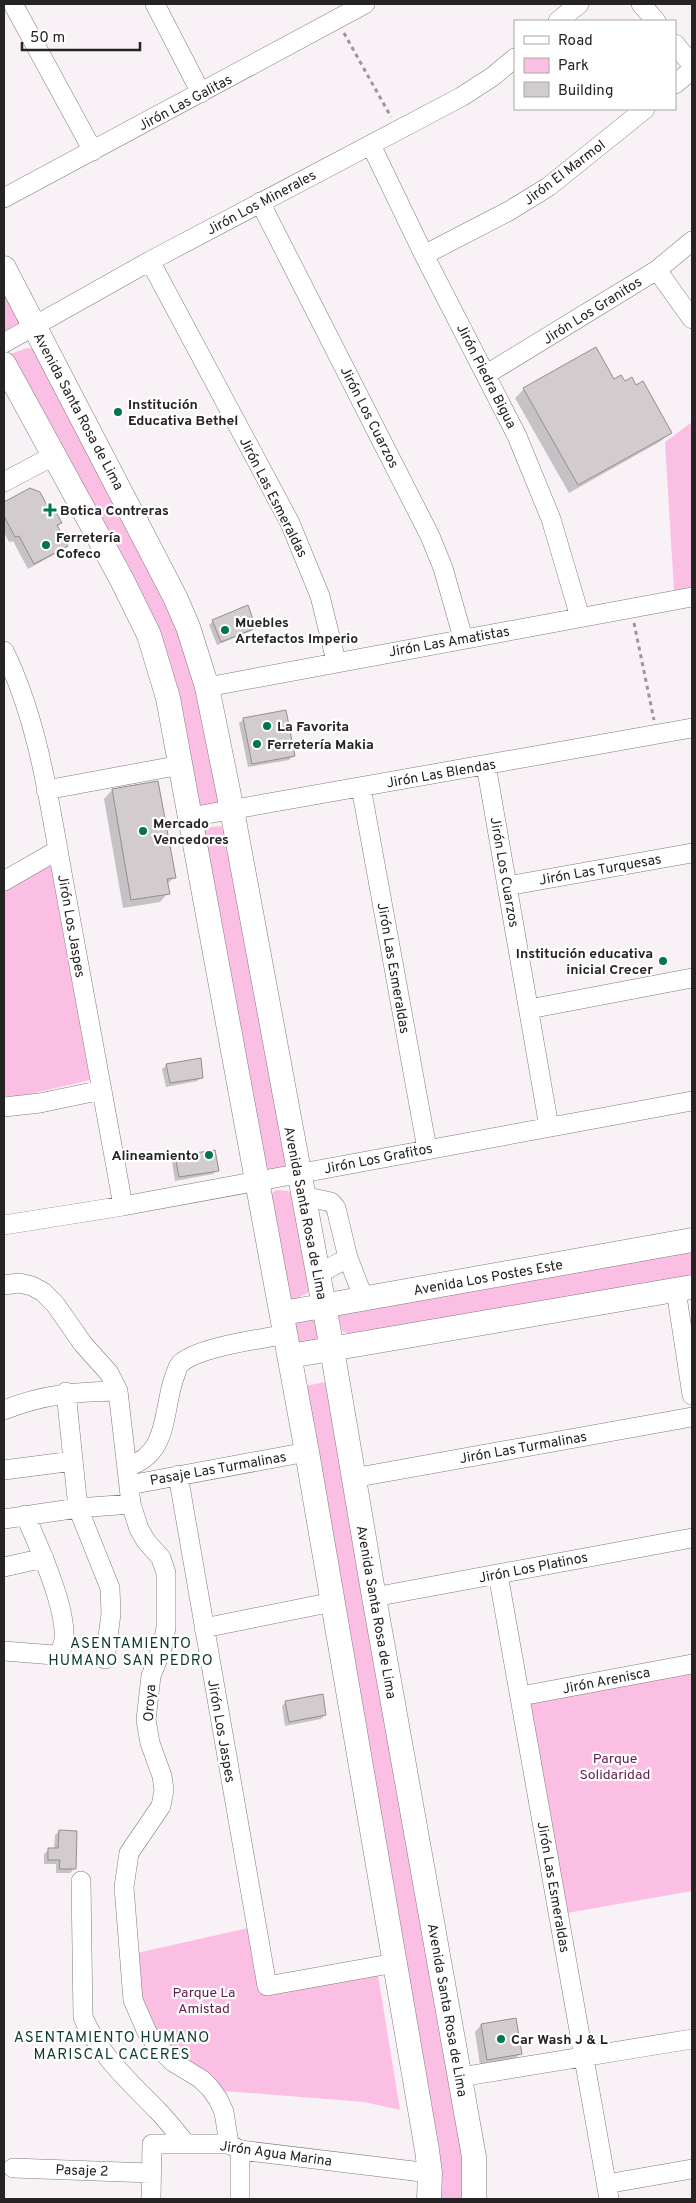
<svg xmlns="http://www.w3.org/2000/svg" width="696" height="2203" font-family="Overpass,sans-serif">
  <rect width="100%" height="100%" fill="#f8f2f6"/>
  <path fill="#fcbfe4" d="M 4,289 L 22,324 L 4,335 Z
    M 27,348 L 36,349 L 182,631 L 222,801 L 214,807 L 200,808 L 176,706 L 10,354 Z
    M 692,422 L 692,588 L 674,591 L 665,442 Z
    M 221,826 L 227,832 L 291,1162 C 283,1171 274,1174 263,1168 L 203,828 Z
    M 45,864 L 51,867 L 90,1080 L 22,1096 L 4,1096 L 4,888 Z
    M 276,1190 L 289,1191 L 294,1199 L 311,1284 L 308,1293 L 293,1300 L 285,1295 L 267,1197 Z
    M 692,1248 L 692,1277 L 351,1335 L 342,1331 L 338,1316 L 341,1310 Z
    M 315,1319 L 319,1336 L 317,1340 L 299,1343 L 294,1323 Z
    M 324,1382 L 330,1384 L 466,2155 L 467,2199 L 437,2199 L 306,1386 Z
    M 692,1674 L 692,1891 L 567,1913 L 526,1702 Z
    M 248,1928 L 263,1996 L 378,1975 L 400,2110 L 364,2102 L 224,2091 L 173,2054 L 144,2012 L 137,1953 Z"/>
  <path fill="#0003" d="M 613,381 L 670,433 L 661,441 L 569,493 L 515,398 L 524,389 Z
    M 30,490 L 61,523 L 57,527 L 67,546 L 61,551 L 28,569 L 13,541 L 9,542 L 4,532 L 4,504 Z
    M 213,621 L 255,627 L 251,631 L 217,645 L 209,625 Z
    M 244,719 L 294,755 L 289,760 L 248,767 L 239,723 Z
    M 157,782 L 174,877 L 167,885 L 168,893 L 160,902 L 123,908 L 104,799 L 112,790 Z
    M 167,1065 L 202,1077 L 197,1081 L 166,1087 L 162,1069 Z
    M 176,1157 L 217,1170 L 213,1174 L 175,1181 L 172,1162 Z
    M 286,1702 L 325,1715 L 321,1719 L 285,1726 L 282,1706 Z
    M 59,1831 L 74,1869 L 70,1873 L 56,1873 L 56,1864 L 44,1864 L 44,1854 L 49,1849 L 54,1849 L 55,1835 Z
    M 481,2025 L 521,2053 L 514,2060 L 480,2065 L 475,2032 Z"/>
  <path fill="#d2cccf" stroke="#948e91" d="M 596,347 L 614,379 L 621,375 L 625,381 L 632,377 L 636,385 L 643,381 L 672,433 L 578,485 L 523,388 Z
    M 30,488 L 40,492 L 47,505 L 51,503 L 62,523 L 57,525 L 68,546 L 34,564 L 19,536 L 15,537 L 4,516 L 4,502 Z
    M 248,605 L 256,628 L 221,642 L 212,620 Z
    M 286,710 L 295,756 L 252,764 L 243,718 Z
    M 158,781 L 176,878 L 167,879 L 170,894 L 131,900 L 112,789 Z
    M 201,1058 L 203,1078 L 170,1083 L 166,1064 Z
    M 215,1150 L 219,1171 L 179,1177 L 175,1156 Z
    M 323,1694 L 326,1715 L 289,1722 L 285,1701 Z
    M 59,1830 L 77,1831 L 76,1869 L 59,1869 L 60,1860 L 48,1860 L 48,1848 L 58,1848 Z
    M 516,2018 L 522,2054 L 487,2060 L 481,2024 Z"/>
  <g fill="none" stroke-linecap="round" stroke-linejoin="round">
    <g stroke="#807a7d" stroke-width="20">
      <path id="minor" d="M 13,4 L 93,151
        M 155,4 L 201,93
        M 641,4 L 656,21
        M 558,21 L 579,4
        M 675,44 L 692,65
        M 675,84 L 692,70
        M 371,145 L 424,255 L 517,436 L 551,519 L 580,617
        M 4,198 L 365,4
        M 260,202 L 430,536 L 443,568 L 463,638
        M 424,255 L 509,211 L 548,187 L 645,109
        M 150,261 L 290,523 L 320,596 L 336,661
        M 657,270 L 692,319
        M 4,343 L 150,261 L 461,97 L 492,77 L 515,58
        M 487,374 L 657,270 L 692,241
        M 4,482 L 53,456
        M 4,651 C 40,724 50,809 65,889 C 84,994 104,1100 123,1206
        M 207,687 L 692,597
        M 486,765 L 549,1127
        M 361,787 L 427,1149
        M 46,790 L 181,765
        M 190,817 L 692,728
        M 4,881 L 58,850
        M 507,886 L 692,853
        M 529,1009 L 692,978
        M 4,1107 L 40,1103 L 102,1090
        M 303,1196 L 331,1202 L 336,1208 L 348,1258 L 364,1299
        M 4,1225 L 123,1206 L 692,1101
        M 318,1274 L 348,1258
        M 4,1285 L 19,1283 L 32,1286 L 43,1292 L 55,1304 L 83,1344 L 109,1373 L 118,1391 L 131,1504 L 139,1529 L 146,1541 L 161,1558 L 166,1573 L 166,1628 L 162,1648 L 151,1676 L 146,1720 L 150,1743 L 162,1776 L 164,1790 L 161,1806 L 129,1853 L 124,1887 L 133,2000 L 147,2032 L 158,2047 L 173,2062 L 201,2079 L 210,2088 L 218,2099 L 224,2112 L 229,2144
        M 676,1290 L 692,1395
        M 66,1392 L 78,1508 L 110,1588 L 111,1614 L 105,1659
        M 4,1410 C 44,1394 75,1392 118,1391
        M 127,1467 C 169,1454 162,1414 174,1378 C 176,1374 177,1367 180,1364 C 197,1347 262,1339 286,1334
        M 4,1470 L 73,1461
        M 178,1475 L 267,1986 L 395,1963
        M 353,1478 L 692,1417
        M 129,1485 L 307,1452
        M 4,1519 L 78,1508 L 131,1504
        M 4,1567 L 44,1558
        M 498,1574 L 609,2199
        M 374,1597 L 692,1538
        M 204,1628 L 333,1602
        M 4,1651 L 54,1655 C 86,1644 33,1534 25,1515
        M 521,1696 L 692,1664
        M 81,1881 L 83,2017 C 99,2055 130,2082 158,2111 C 168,2121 177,2133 186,2144
        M 460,2077 L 692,2039
        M 240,2150 L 240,2199
        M 13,2168 L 151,2173
        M 606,2184 L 692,2169
        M 151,2199 L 152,2144 L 229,2144 L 240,2150 L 430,2173"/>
    </g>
    <g stroke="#807a7d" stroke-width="25">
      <path id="major" d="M 4,268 L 175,597 L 188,627 L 207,687 L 232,810 L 332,1349 L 374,1597 L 474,2157 L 474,2199
        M 4,364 L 122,580 L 149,635 L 168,698 L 307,1452 L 427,2150 L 430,2173 L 429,2199
        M 283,1313 L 692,1240
        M 290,1356 L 692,1287"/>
    </g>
    <path stroke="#9a9699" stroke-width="3" stroke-dasharray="4 4" stroke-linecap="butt" d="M 344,33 L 391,117
      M 634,623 L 654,720"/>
    <use href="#minor" stroke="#fff" stroke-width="19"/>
    <use href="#major" stroke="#fff" stroke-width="24"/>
  </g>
  <g fill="#02744f" stroke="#fff" stroke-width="2">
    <circle cx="118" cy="412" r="5"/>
    <path d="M47.5 502.5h5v5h5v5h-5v5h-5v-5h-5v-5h5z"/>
    <circle cx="46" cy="545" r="5"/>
    <circle cx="225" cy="630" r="5"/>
    <circle cx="267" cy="726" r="5"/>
    <circle cx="257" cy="744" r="5"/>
    <circle cx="143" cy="831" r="5"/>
    <circle cx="663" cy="961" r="5"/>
    <circle cx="209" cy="1155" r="5"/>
    <circle cx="501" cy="2039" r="5"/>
  </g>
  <g text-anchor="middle" stroke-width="4.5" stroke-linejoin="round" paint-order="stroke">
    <g font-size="14" fill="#252324" stroke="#fff">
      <text transform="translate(185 102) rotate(-28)" y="5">Jirón Las Galitas</text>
      <text transform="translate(564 172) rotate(-37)" y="5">Jirón El Marmol</text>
      <text transform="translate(261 202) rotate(-28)" y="5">Jirón Los Minerales</text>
      <text transform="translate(592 310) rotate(-32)" y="5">Jirón Los Granitos</text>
      <text transform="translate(487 376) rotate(63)" y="5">Jirón Piedra Bigua</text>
      <text transform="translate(79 411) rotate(62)" y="5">Avenida Santa Rosa de Lima</text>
      <text transform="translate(370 417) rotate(63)" y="5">Jirón Los Cuarzos</text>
      <text transform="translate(274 497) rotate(63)" y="5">Jirón Las Esmeraldas</text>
      <text transform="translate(449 641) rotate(-10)" y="5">Jirón Las Amatistas</text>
      <text transform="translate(441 773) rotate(-10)" y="5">Jirón Las Blendas</text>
      <text transform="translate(600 869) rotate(-10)" y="5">Jirón Las Turquesas</text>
      <text transform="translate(505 872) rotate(80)" y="5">Jirón Los Cuarzos</text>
      <text transform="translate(72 926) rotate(80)" y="5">Jirón Los Jaspes</text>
      <text transform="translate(394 968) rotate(80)" y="5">Jirón Las Esmeraldas</text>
      <text transform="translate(378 1158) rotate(-11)" y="5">Jirón Los Grafitos</text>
      <text transform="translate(306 1213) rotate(79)" y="5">Avenida Santa Rosa de Lima</text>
      <text transform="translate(488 1277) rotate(-10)" y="5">Avenida Los Postes Este</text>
      <text transform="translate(523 1447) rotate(-10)" y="5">Jirón Las Turmalinas</text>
      <text transform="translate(218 1468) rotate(-10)" y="5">Pasaje Las Turmalinas</text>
      <text transform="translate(533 1567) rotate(-11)" y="5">Jirón Los Platinos</text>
      <text transform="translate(377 1612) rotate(80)" y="5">Avenida Santa Rosa de Lima</text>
      <text transform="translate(606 1680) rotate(-11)" y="5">Jirón Arenisca</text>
      <text transform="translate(149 1703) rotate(-86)" y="5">Oroya</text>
      <text transform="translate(222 1731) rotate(80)" y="5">Jirón Los Jaspes</text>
      <text transform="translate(554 1887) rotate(80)" y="5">Jirón Las Esmeraldas</text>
      <text transform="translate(448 2010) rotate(80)" y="5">Avenida Santa Rosa de Lima</text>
      <text transform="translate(276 2153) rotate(8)" y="5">Jirón Agua Marina</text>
      <text transform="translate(82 2170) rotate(2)" y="5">Pasaje 2</text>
    </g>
    <g font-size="14" font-weight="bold" fill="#252324" stroke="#fff" text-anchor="start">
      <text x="128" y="409">Institución<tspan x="128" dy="16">Educativa Bethel</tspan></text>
      <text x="60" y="515">Botica Contreras</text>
      <text x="56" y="542">Ferretería<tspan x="56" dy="16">Cofeco</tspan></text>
      <text x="235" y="627">Muebles<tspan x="235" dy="16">Artefactos Imperio</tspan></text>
      <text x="277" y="731">La Favorita</text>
      <text x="267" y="749">Ferretería Makia</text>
      <text x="153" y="828">Mercado<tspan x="153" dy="16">Vencedores</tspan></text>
      <text x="653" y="958" text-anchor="end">Institución educativa<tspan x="653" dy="16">inicial Crecer</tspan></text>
      <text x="199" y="1160" text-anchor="end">Alineamiento</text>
      <text x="511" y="2044">Car Wash J &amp; L</text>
    </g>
    <g font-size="14" fill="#641a4e" stroke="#fff">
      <text x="615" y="1763">Parque<tspan x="615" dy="16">Solidaridad</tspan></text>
      <text x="204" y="1997">Parque La<tspan x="204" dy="16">Amistad</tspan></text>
    </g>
    <g font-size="15" letter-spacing="1" fill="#0e3c29" stroke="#fff">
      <text x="131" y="1648">ASENTAMIENTO<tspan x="131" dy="17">HUMANO SAN PEDRO</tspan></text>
      <text x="112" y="2042">ASENTAMIENTO HUMANO<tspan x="112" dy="17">MARISCAL CACERES</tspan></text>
    </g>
  </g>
  <rect width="696" height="2203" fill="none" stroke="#252324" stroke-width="10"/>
  <rect x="514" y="20" width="162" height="90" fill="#ffffff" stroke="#a8a7a7"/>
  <rect x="524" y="36" width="25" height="8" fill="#ffffff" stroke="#a8a7a7"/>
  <text x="558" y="45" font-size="15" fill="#252324">Road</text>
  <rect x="524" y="58" width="25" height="15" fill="#fcbfe4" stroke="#a8a7a7"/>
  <text x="558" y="70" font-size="15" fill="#252324">Park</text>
  <rect x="524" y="82" width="25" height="15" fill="#d2cccf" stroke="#a8a7a7"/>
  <text x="558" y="95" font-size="15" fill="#252324">Building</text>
  <path d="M22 42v8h118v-8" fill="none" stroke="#252324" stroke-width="2.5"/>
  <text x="30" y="42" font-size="15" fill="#252324" stroke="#ffffff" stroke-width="4" paint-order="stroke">50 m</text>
</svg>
